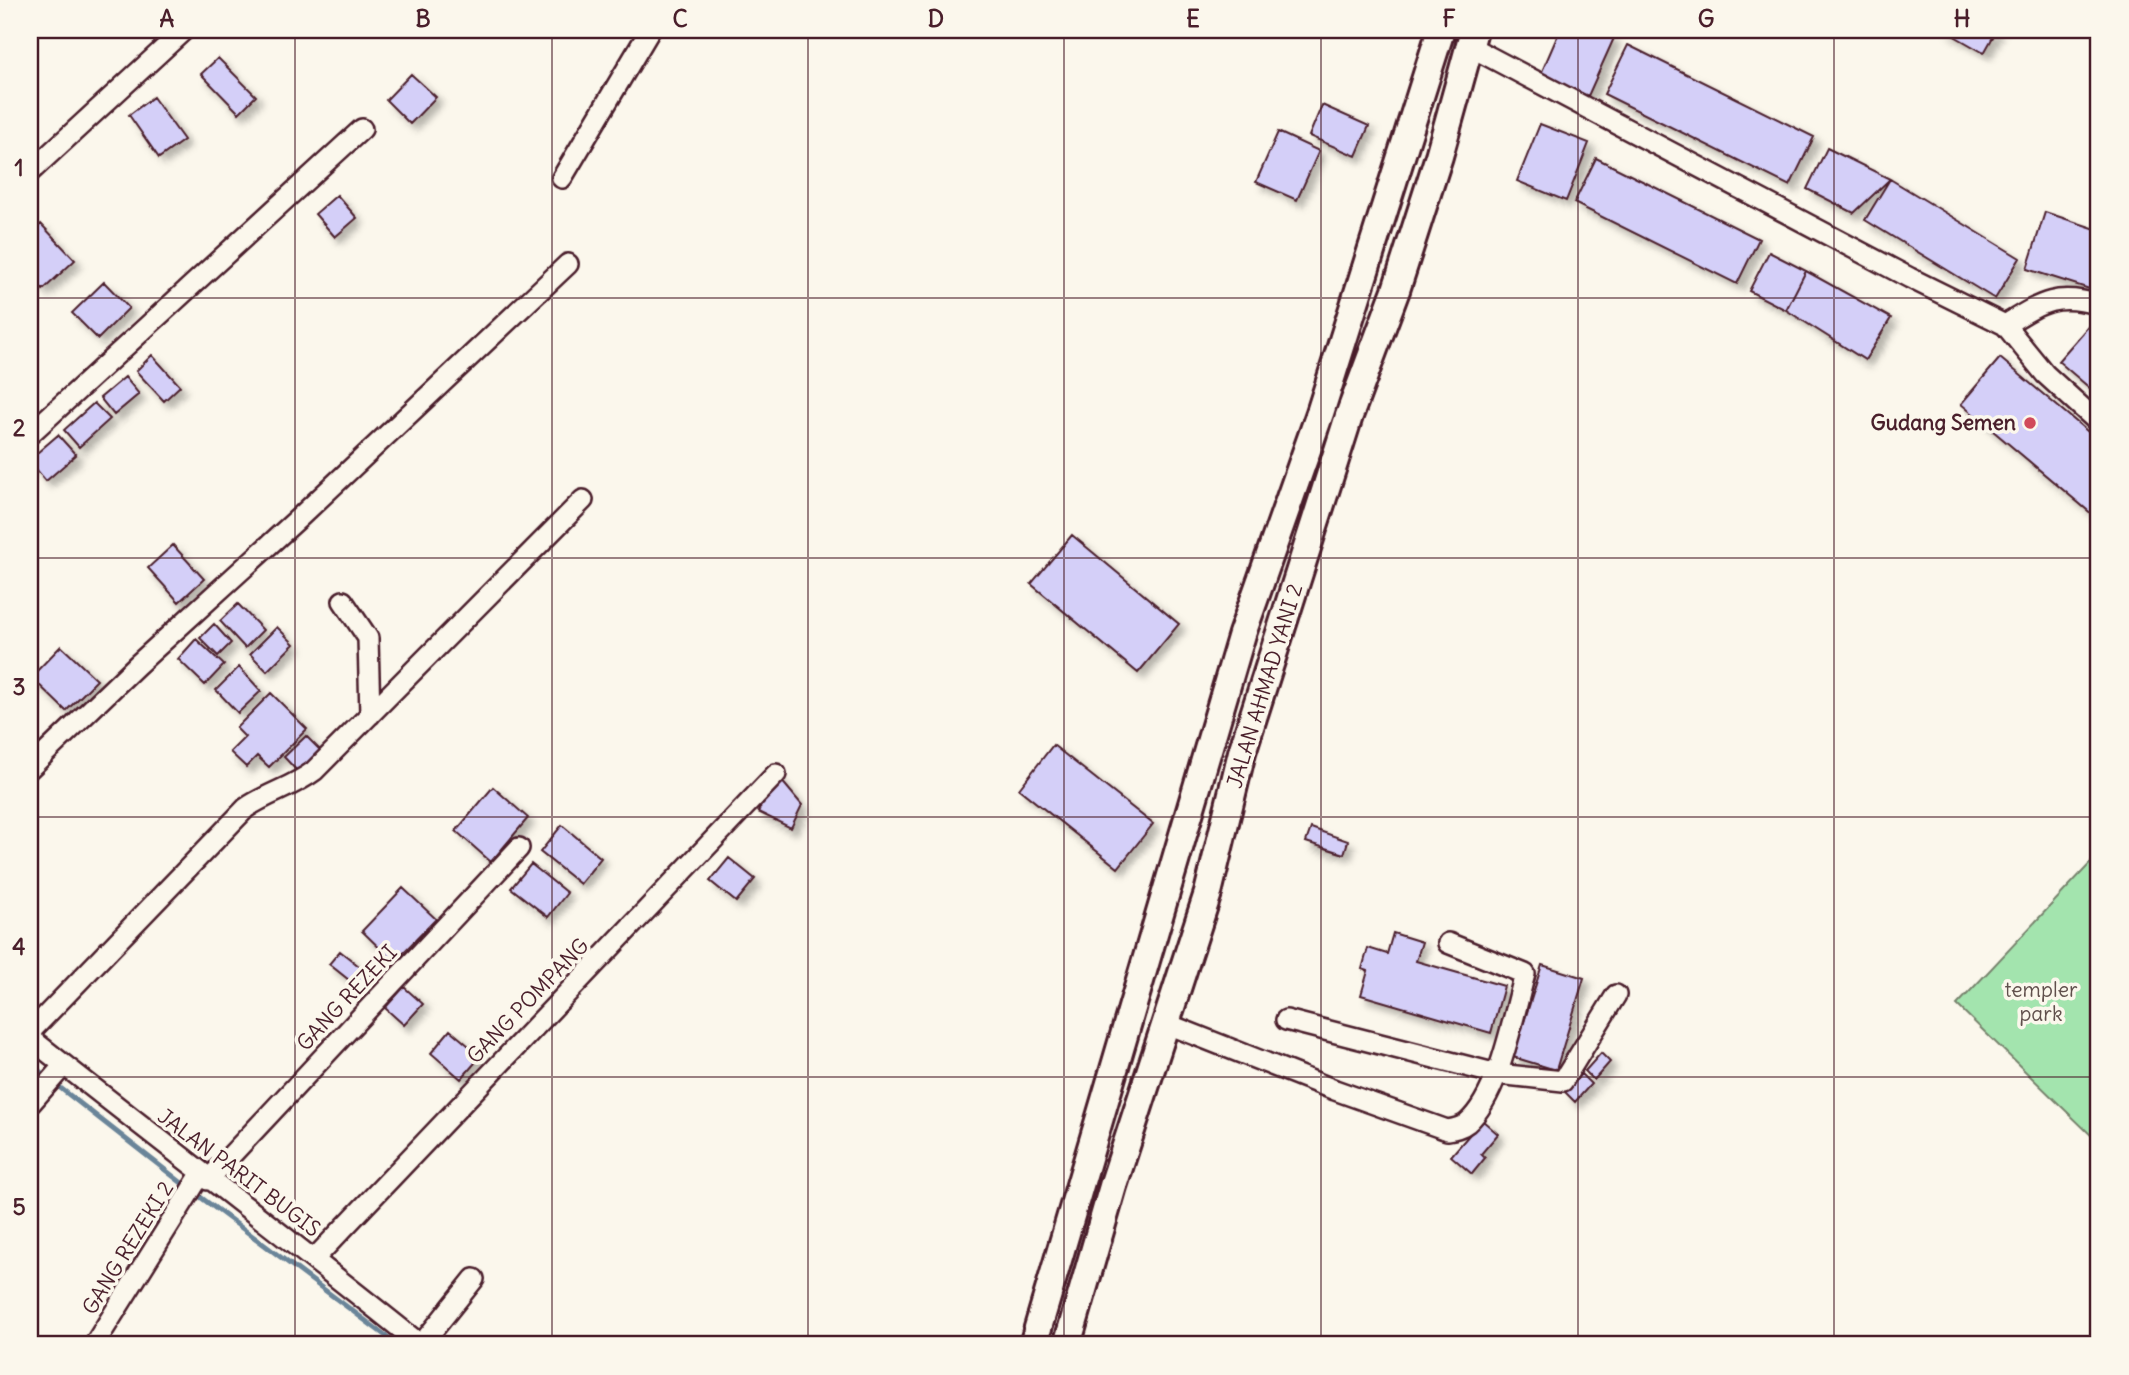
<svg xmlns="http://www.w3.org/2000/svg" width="2129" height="1375" font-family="Delius,sans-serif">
  <defs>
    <filter id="shadow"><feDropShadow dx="6" dy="6" stdDeviation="3.5" flood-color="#0004"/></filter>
  </defs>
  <rect width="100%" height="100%" fill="#fbf7ec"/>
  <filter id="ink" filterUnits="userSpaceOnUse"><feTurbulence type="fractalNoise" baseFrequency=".0143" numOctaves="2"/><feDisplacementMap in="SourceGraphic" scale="14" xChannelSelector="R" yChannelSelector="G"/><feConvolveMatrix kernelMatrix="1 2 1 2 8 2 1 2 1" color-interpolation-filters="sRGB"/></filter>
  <g filter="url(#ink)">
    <path fill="#a3e4ae" stroke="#76826c" stroke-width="2" d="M 2099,854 L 2099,1143 L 1957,1005 Z"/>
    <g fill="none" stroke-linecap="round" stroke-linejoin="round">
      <path stroke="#6b8599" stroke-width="5" d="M 30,1063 L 46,1077
        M 54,1083 L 187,1187
        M 195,1193 L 398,1345"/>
    </g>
    <path fill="#d4cff8" stroke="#4a1f2b" stroke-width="2" filter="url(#shadow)" d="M 1560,30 L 1594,30 L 1614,38 L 1588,96 L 1540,76 Z
      M 1944,30 L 1997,30 L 1984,53 Z
      M 1628,45 L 1814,137 L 1790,186 L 1604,94 Z
      M 218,58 L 256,96 L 239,113 L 201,74 Z
      M 411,74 L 436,97 L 410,124 L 386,100 Z
      M 153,97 L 184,140 L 159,158 L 129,115 Z
      M 1322,105 L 1369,126 L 1356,156 L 1309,136 Z
      M 1540,124 L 1589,143 L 1566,201 L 1517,181 Z
      M 1278,132 L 1319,151 L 1297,200 L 1256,182 Z
      M 1827,148 L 1890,179 L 1854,213 L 1807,189 Z
      M 1596,158 L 1759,239 L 1737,284 L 1574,203 Z
      M 1890,179 L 2020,258 L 1995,299 L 1865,220 Z
      M 337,195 L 357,218 L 335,237 L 315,214 Z
      M 2045,212 L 2099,230 L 2099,292 L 2027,269 Z
      M 41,224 L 75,260 L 43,290 L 30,275 L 30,235 Z
      M 1769,252 L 1806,271 L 1786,310 L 1749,291 Z
      M 1806,271 L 1891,318 L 1865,360 L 1786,310 Z
      M 104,282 L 129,308 L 98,339 L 72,313 Z
      M 2093,321 L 2099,327 L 2099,396 L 2058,361 Z
      M 152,355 L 180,386 L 164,401 L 136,371 Z
      M 2000,358 L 2099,441 L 2099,520 L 1961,404 Z
      M 125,377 L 139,394 L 114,415 L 100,398 Z
      M 94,403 L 110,419 L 79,447 L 64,430 Z
      M 58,435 L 76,455 L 46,481 L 30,462 L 30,459 Z
      M 1072,535 L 1179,624 L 1138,673 L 1031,584 Z
      M 173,545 L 204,579 L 179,602 L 148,568 Z
      M 238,604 L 263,630 L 245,648 L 220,621 Z
      M 214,624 L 231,643 L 218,656 L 200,638 Z
      M 277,627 L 294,644 L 267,671 L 250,654 Z
      M 196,639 L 224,665 L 205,685 L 178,659 Z
      M 61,646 L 97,680 L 66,711 L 31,677 Z
      M 239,667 L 261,691 L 238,713 L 216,690 Z
      M 271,693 L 307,729 L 269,767 L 257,756 L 246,767 L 230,752 L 245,737 L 236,728 Z
      M 306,736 L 323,753 L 300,774 L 284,757 Z
      M 1053,745 L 1153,824 L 1118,868 L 1019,789 Z
      M 776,774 L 802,805 L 791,828 L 758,812 Z
      M 493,787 L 528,818 L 491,862 L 456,831 Z
      M 562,825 L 601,858 L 580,884 L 540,852 Z
      M 1311,828 L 1348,841 L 1344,854 L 1306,842 Z
      M 729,858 L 755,879 L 736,902 L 710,881 Z
      M 531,864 L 567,893 L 548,917 L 511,888 Z
      M 403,888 L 436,919 L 394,962 L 362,931 Z
      M 1393,933 L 1422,942 L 1416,961 L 1504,986 L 1491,1033 L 1361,995 L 1368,971 L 1362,969 L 1368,948 L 1387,954 Z
      M 340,951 L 374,978 L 364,992 L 329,964 Z
      M 1542,965 L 1584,978 L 1556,1070 L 1513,1057 Z
      M 404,987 L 423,1004 L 404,1025 L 385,1008 Z
      M 450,1030 L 481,1056 L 461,1079 L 431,1053 Z
      M 1601,1053 L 1610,1062 L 1594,1080 L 1585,1071 Z
      M 1581,1074 L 1591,1084 L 1575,1102 L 1565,1092 Z
      M 1482,1120 L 1498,1134 L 1481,1154 L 1485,1158 L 1472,1174 L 1451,1156 Z"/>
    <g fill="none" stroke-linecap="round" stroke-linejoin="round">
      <g stroke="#4a1f2b" stroke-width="24">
        <path id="minor" d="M 1469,46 L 1910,278 L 2005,325 L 2045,374 L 2099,423
          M 30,172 L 184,30
          M 562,178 L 650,30
          M 2005,325 C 2041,303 2056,292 2099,305
          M 30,434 L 362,129
          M 343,601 L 368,638 L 370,715
          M 30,768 L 137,665 L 301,516 L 568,264
          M 1286,1020 L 1497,1074 L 1563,1081 L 1616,995
          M 1165,1023 L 1335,1090 L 1447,1130 C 1454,1129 1461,1128 1467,1123 C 1500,1094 1513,1016 1525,974 L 1448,943
          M 30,1032 L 246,808 C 268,793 293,787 314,771 L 583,500
          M 30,1038 C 160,1141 292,1241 421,1345
          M 30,1104 L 64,1065
          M 208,1180 L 519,848
          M 314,1259 L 776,774
          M 94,1345 L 201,1174
          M 421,1345 L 474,1279"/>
      </g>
      <g stroke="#4a1f2b" stroke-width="32">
        <path id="highway" d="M 1033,1345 L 1242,634 L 1320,413 L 1441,30
          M 1067,1345 L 1113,1186 L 1208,893 L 1242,752 L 1349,416 L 1396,290 L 1439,156 L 1474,30"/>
      </g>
      <use href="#minor" stroke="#fbf7ec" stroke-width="19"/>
      <use href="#highway" stroke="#fbf7ec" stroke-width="26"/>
    </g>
  </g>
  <path fill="none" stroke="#4a1f2b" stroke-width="2" stroke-opacity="0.55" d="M 295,30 L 295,1345M 552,30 L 552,1345M 808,30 L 808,1345M 1064,30 L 1064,1345M 1321,30 L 1321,1345M 1578,30 L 1578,1345M 1834,30 L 1834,1345M 30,298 L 2099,298M 30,558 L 2099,558M 30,817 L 2099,817M 30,1077 L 2099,1077"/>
  <circle fill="#d1495b" stroke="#fbf7ec" stroke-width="2.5" cx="2030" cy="423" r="7"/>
  <g text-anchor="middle" stroke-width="7" stroke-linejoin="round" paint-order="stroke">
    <g font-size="21" font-weight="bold" fill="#4a1f2b" stroke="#fbf7ec" text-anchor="end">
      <text x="2016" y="430">Gudang Semen</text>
    </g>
    <g font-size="21" fill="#4a1f2b" stroke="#fbf7ec">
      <text transform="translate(1265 686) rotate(-73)" y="7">JALAN AHMAD YANI 2</text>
      <text transform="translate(347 998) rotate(-47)" y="7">GANG REZEKI</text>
      <text transform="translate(528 1001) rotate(-46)" y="7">GANG POMPANG</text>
      <text transform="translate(239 1173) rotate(37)" y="7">JALAN PARIT BUGIS</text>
      <text transform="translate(128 1248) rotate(-58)" y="7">GANG REZEKI 2</text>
    </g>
    <g font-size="21" fill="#60504c" stroke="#fbf7ec">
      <text x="2041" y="997">templer<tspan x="2041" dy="24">park</tspan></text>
    </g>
  </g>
  <rect width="2129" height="1375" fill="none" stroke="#fbf7ec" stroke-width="77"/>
  <rect x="38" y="38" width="2052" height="1298" fill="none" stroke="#4a1f2b" stroke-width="2.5"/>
  <g font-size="23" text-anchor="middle" font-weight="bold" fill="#4a1f2b">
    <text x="167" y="27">A</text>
    <text x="423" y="27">B</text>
    <text x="680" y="27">C</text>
    <text x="936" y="27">D</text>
    <text x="1193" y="27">E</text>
    <text x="1449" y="27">F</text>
    <text x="1706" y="27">G</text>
    <text x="1962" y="27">H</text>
    <text x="19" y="176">1</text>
    <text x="19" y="436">2</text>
    <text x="19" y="695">3</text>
    <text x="19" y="955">4</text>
    <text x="19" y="1215">5</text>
  </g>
</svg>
